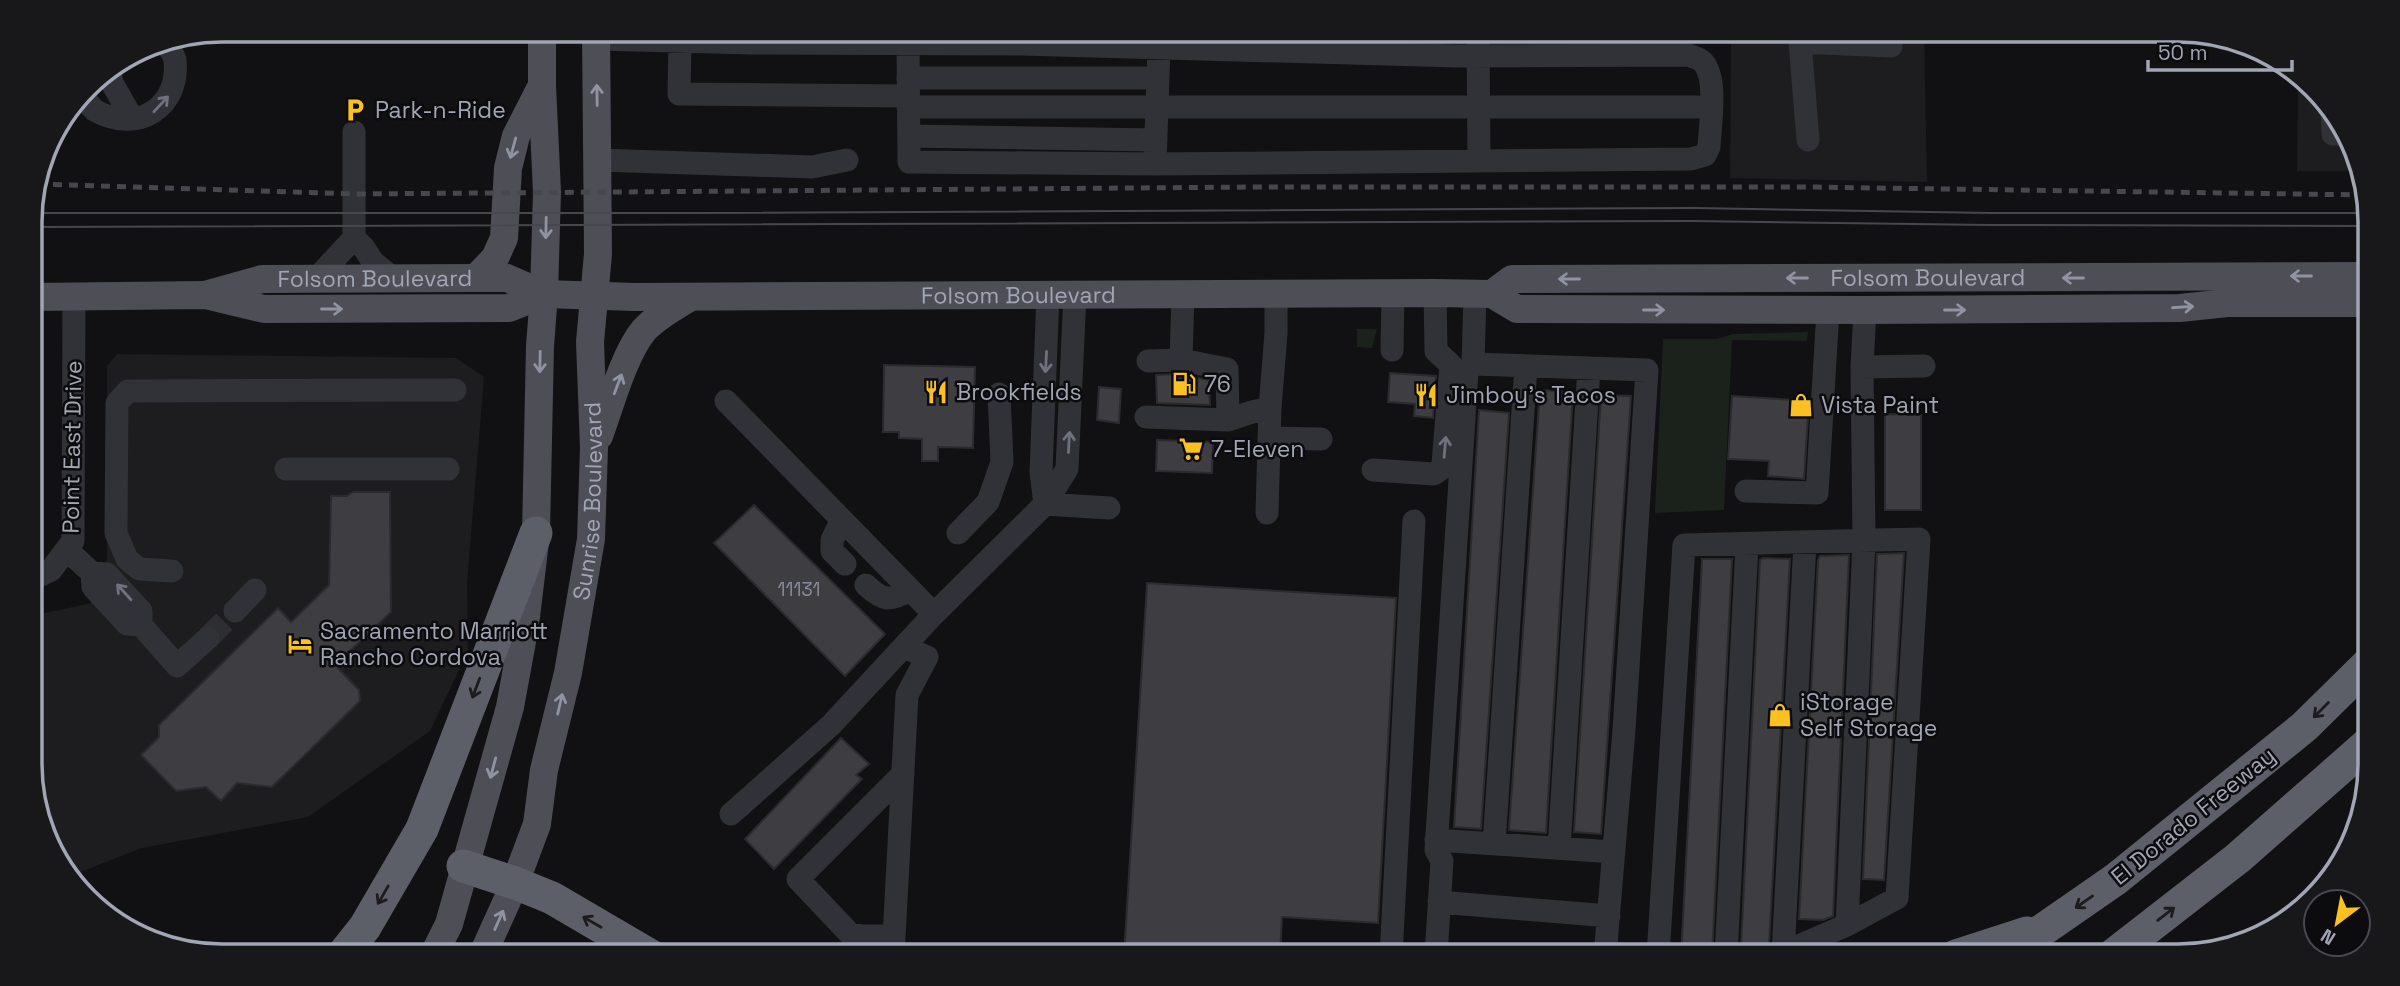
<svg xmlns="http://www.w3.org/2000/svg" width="2400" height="986" font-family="'Space Grotesk',sans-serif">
  <rect width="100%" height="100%" fill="#111012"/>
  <path fill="#1d1c1f" d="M 1731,30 L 1924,30 L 1927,182 L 1730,178 Z
    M 2298,82 L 2330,105 L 2358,171 L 2297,171 Z
    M 117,354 L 456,358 L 484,377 L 467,583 L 468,651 L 430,731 L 308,817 L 142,848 L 70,876 L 33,801 L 32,619 L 45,613 L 91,603 L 107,558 L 107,366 Z"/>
  <path fill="#1b221c" d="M 1357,329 L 1377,329 L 1372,348 L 1357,347 Z
    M 1808,332 L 1807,341 L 1732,340 L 1724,510 L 1655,513 L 1663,339 L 1717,339 L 1733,334 Z"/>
  <path fill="#3d3d42" stroke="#2b2a2e" stroke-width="2" d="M 884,365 L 975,367 L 973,448 L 938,447 L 938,461 L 922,461 L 922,439 L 899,438 L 899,432 L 883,432 Z
    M 1390,373 L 1436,376 L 1433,418 L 1414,416 L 1415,404 L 1388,402 Z
    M 1180,374 L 1209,380 L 1210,405 L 1157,403 L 1156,375 Z
    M 1099,387 L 1121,389 L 1119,423 L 1097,420 Z
    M 1540,390 L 1573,392 L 1546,833 L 1509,830 Z
    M 1601,395 L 1631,396 L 1601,834 L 1574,832 Z
    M 1732,396 L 1809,401 L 1804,479 L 1768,476 L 1769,461 L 1728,459 Z
    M 1479,410 L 1509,413 L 1481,829 L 1454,827 Z
    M 1885,414 L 1921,415 L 1921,510 L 1885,510 Z
    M 1157,440 L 1213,442 L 1212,473 L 1156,471 Z
    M 353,492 L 390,492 L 391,612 L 335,665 L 359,690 L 360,701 L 272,787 L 237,783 L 221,801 L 206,787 L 176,791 L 141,755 L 159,737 L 159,725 L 278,608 L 291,622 L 329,585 L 331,496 L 347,496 Z
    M 754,505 L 885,634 L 845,676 L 714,543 Z
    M 1904,553 L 1884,880 L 1863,879 L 1877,554 Z
    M 1849,555 L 1833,916 L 1823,920 L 1799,919 L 1818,560 L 1820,556 Z
    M 1763,558 L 1790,559 L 1769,944 L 1764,948 L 1741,946 L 1760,560 Z
    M 1702,559 L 1732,559 L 1712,956 L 1681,956 Z
    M 1147,583 L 1396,598 L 1378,923 L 1282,917 L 1280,956 L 1124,956 Z
    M 841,738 L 869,764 L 856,775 L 862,779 L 774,869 L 745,839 Z"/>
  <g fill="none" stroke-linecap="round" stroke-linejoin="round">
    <path stroke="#2e2e32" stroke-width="23" stroke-dasharray="23 11" stroke-linecap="butt" d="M 208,638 L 235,611"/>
    <path stroke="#313237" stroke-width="23" d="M 1478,30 L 1479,160
      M 596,39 L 752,43 L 1021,44 L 1457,56 L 1688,55 C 1694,57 1699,58 1703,62 C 1718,79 1710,125 1709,147 L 1705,155 L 1691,159 L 1155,164 L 1159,47
      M 680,41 L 679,94 L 908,96
      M 908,43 L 909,162 L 1155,164
      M 109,69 L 112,83 L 132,118
      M 908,78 L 1157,78
      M 82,95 C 86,100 91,108 96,111 C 138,134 180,107 175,60 C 174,54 168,47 165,41
      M 908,107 C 1176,109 1443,105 1711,107
      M 2332,110 L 2333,134 L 2342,134
      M 909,136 L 1156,140
      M 1808,140 L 1800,42 L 1891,46 L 1891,30
      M 598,160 L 812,167 L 847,160
      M 354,238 L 364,248 L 373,262 L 393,278
      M 316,279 L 354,238 L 354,132
      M 1475,294 L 1473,364 L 1647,370 L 1624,730 L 1605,956
      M 1392,350 L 1393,293
      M 1181,360 L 1227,369 L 1228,420
      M 1148,361 L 1181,360 L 1183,294
      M 1862,367 L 1924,366
      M 726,401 L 934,614
      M 1146,417 L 1228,420 L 1252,412 L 1270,408
      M 1269,438 L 1321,439
      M 286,469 L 448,469
      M 1373,470 L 1434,474 L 1441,469 L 1443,464 L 1451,365 L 1436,351 L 1435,293
      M 1746,491 L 1817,493 L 1828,310
      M 1045,504 L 1041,472 L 1048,294
      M 1045,504 L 1109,508
      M 1267,513 L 1270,408 L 1276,333 L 1276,294
      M 842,520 L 832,540 L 832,551 L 845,564
      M 958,533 L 988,502 L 1002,462 L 999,394
      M 67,550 L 92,573 L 107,574 L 141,611 L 141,625 L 177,666 L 208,638
      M 172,571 L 139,569 L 127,559 L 116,533 L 117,403 L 128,391 L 455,390
      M 92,573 L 93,587 L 127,624 L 141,625
      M 32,579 L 51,570 L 73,541 L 74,297
      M 866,585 C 883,601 890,602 910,590
      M 235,611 L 255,590
      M 731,814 L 831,725 L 934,614 L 1045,504 L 1067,469 L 1075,294
      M 1436,840 L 1614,852
      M 1494,844 L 1526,366
      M 1559,848 L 1589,368
      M 1439,902 L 1609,916
      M 894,936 L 863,936 L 850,934 L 798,879 L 903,774
      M 1783,953 L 1805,542
      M 893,956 L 907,695 L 927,657 L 904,647
      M 1391,956 L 1414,521
      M 1436,956 L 1442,861 L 1436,850 L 1467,372 L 1473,364
      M 1658,956 L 1684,545 L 1919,539 L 1897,898 L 1847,925
      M 1726,956 L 1747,544
      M 1776,956 L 1847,925 L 1864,541 L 1862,367 L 1865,310"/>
    <g stroke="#4d4e56" stroke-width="28">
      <path d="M 476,278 L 495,258 L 504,238 L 508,168 L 516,136 L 540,89"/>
      <path id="s1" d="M 1492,294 L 1512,279 L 2369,276"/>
      <path id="s2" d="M 205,295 L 262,279 L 476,278 L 507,278 L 544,294 L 635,297 L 1435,293 L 1492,294 L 1517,309 L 1865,310 L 2180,308 L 2227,303 L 2369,303"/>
      <path d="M 31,297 L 205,295 L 264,309 L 509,308 L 544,294"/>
      <path d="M 599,436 C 610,406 624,354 644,330 C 656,317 674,307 689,298"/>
      <path d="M 433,956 L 449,924 L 510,707 L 525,625 L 536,533 L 540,346 L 544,294 L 547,192 L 542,86 L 542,30"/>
      <path id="s3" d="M 482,956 L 515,883 L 537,824 L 544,770 L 568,673 L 591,539 L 594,448 L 590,342 L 598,254 L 596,30"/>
    </g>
    <path stroke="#5d5f68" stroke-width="33" d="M 463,866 L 515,883 L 552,898 L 651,956
      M 342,956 L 365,927 L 422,829 L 536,533
      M 1956,956 L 2027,933
      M 2005,956 L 2116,879 L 2304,727 L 2370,662
      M 2112,956 L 2238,858 L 2370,742"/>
    <path stroke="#46484e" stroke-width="2" d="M 30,213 L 701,213 L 1695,208 L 1990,213 L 2369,213
      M 30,227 L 1694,221 L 1991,225 L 2369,226"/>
    <path stroke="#46484e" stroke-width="5" stroke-dasharray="9 7" stroke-linecap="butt" d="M 37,184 L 355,194 L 1261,187 L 1806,187 L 2368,195"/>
  </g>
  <defs><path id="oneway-shaft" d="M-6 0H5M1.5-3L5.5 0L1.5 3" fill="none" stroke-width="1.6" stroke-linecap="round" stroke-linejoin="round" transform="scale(1.75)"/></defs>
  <g stroke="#9094a1">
    <use href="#oneway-shaft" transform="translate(597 95) rotate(-91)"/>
    <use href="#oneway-shaft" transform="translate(513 148) rotate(105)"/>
    <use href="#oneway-shaft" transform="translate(546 228) rotate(91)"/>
    <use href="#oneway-shaft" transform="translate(2301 276) rotate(180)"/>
    <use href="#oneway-shaft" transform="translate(1797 278) rotate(-180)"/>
    <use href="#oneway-shaft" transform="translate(2073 278) rotate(180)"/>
    <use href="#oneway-shaft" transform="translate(1569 279) rotate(180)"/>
    <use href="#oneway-shaft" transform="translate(2183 307) rotate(-4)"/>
    <use href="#oneway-shaft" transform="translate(332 309)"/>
    <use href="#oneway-shaft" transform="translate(1654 310)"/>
    <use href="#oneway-shaft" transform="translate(1955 310)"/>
    <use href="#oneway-shaft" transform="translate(540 362) rotate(91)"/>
    <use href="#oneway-shaft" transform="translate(618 384) rotate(-69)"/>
    <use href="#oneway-shaft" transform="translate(560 704) rotate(-77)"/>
    <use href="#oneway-shaft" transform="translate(493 768) rotate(105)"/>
    <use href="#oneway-shaft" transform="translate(499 920) rotate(-66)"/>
  </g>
  <g stroke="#6f717c">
    <use href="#oneway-shaft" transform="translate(161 104) rotate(-47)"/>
    <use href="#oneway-shaft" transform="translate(1046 362) rotate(93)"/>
    <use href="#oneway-shaft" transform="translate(1069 442) rotate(-87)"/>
    <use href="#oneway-shaft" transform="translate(1445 447) rotate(-85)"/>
    <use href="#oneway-shaft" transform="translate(124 592) rotate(-132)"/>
  </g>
  <g stroke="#1c1c1f">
    <use href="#oneway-shaft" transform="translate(476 688) rotate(111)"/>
    <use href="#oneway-shaft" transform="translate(2321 710) rotate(135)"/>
    <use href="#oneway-shaft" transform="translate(383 895) rotate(120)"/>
    <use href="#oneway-shaft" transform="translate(2084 902) rotate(145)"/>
    <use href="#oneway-shaft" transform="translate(2166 914) rotate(-38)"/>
    <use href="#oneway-shaft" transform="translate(592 922) rotate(-150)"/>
  </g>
  <defs>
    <g id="parking-bare" transform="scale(1.89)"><path d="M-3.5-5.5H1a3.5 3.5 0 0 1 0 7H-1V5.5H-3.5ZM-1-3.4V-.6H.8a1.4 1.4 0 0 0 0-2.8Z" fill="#fac121" stroke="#0c0b0d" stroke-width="2.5" paint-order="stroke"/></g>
    <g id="fuel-bare" transform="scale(1.89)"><path d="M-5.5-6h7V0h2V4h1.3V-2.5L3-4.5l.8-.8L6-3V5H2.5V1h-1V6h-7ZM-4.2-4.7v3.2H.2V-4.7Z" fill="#fac121" stroke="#0c0b0d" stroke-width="2.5" paint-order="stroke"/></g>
    <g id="restaurant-bare" transform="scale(1.89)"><path d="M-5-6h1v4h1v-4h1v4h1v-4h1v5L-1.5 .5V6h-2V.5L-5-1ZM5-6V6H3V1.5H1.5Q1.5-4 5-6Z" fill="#fac121" stroke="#0c0b0d" stroke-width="2.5" paint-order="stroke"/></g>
    <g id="shop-bare" transform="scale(1.89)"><path d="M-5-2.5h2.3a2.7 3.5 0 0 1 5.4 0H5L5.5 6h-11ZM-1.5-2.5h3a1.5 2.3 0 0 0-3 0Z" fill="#fac121" stroke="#0c0b0d" stroke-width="2.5" paint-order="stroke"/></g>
    <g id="supermarket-bare" transform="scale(1.89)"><path d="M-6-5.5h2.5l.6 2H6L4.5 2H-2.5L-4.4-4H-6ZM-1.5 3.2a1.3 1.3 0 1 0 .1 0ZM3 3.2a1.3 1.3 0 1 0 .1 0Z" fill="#fac121" stroke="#0c0b0d" stroke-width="2.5" paint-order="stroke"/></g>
    <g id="hotel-bare" transform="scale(1.89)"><path d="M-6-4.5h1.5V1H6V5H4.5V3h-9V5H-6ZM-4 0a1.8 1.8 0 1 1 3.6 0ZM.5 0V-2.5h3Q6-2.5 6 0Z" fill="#fac121" stroke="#0c0b0d" stroke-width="2.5" paint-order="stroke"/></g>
  </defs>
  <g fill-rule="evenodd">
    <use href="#parking-bare" x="355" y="110"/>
    <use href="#fuel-bare" x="1184" y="384"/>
    <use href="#restaurant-bare" x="936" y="392"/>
    <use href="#restaurant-bare" x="1426" y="395"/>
    <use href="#shop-bare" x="1801" y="405"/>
    <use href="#supermarket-bare" x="1191" y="449"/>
    <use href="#hotel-bare" x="300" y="644"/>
    <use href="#shop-bare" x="1780" y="715"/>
  </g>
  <g text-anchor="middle" stroke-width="5" stroke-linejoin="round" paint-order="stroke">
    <g font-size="19" fill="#888b98">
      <text x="799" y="596">11131</text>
    </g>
    <g font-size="23" fill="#a1a5b4" stroke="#0c0b0d" text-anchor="start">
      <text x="375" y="118">Park-n-Ride</text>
      <text x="1204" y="392">76</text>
      <text x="956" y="400">Brookfields</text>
      <text x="1446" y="403">Jimboy's Tacos</text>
      <text x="1821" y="413">Vista Paint</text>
      <text x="1211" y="457">7-Eleven</text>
      <text x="320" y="639">Sacramento Marriott<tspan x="320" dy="26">Rancho Cordova</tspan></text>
      <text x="1800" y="710">iStorage<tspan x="1800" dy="26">Self Storage</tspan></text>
    </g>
    <g font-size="23" fill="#a1a5b4" stroke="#0c0b0d">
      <text dy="8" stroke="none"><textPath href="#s2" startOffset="172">Folsom Boulevard</textPath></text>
      <text dy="8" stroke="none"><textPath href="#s1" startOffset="441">Folsom Boulevard</textPath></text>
      <text dy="8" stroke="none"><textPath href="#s2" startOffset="819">Folsom Boulevard</textPath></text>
      <text transform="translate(72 447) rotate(-89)" y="8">Point East Drive</text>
      <text dy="8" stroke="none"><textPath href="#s3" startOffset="471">Sunrise Boulevard</textPath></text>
      <text transform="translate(2193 816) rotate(-39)" y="8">El Dorado Freeway</text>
    </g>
  </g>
  <path d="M0 0H2400V986H0ZM222 42H2178A180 180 0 0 1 2358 222V764A180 180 0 0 1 2178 944H222A180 180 0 0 1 42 764V222A180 180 0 0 1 222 42Z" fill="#18171a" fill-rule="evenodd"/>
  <path fill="none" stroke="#a1a5b4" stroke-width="3.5" d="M222 42H2178A180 180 0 0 1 2358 222V764A180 180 0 0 1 2178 944H222A180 180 0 0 1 42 764V222A180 180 0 0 1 222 42Z"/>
  <g transform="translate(2337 923) rotate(212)"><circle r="33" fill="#0c0b0d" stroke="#484950" stroke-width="2"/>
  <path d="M0-5L12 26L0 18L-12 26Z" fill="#fac121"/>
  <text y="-10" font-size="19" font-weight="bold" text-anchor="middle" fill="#a1a5b4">N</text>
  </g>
  <path d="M2148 60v10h144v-10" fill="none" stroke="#a1a5b4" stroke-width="3.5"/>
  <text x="2158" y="60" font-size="21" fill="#a1a5b4" stroke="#0c0b0d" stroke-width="5" paint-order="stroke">50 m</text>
</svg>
